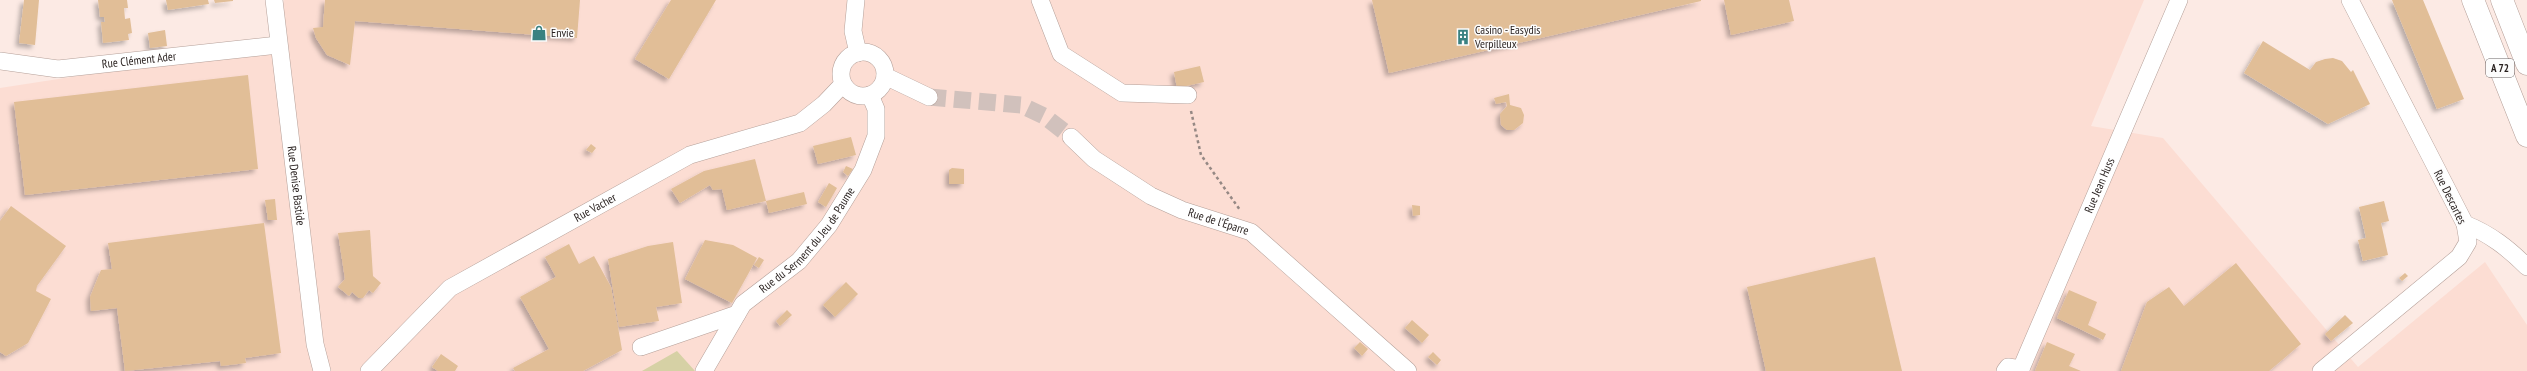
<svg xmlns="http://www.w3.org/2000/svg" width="2527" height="371" font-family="'PT Sans Narrow',sans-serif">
  <defs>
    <filter id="shadow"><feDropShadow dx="-3.5" dy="3.5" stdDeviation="2" flood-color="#0004"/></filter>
  </defs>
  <rect width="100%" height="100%" fill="#fceae4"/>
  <path fill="#fcddd3" d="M 284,0 L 2144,0 L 2091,126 L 2163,138 L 2358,367 L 2485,262 L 2527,325 L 2527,371 L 0,371 L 0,88 L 278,45 Z"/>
  <path fill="#d6d1a5" d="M 677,351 L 695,371 L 642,371 Z"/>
  <path fill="#e1be97" filter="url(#shadow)" d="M 24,0 L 39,0 L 35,45 L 19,43 Z
    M 98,0 L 127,0 L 128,8 L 124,8 L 125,19 L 130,18 L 132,33 L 128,34 L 129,40 L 103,43 L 101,22 L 105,22 L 104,17 L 100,17 Z
    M 166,0 L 208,0 L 209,4 L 168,10 Z
    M 214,0 L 233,0 L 233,1 L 215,3 Z
    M 325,0 L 580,0 L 577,38 L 355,21 L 350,65 L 327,55 L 316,38 L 313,28 L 323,27 Z
    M 671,0 L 716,0 L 669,79 L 635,59 Z
    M 1372,0 L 1701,0 L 1701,1 L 1389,73 Z
    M 1724,0 L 1789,0 L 1794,21 L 1731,35 Z
    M 2392,0 L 2423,0 L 2464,99 L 2437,109 Z
    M 165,30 L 167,46 L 150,48 L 148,33 Z
    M 2263,41 L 2310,70 L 2316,62 L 2325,59 L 2333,58 L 2342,61 L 2351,72 L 2353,70 L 2370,104 L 2328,124 L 2244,73 Z
    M 1200,66 L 1204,82 L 1177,88 L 1174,72 Z
    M 248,75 L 258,169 L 25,195 L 14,102 Z
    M 1509,94 L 1510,105 L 1521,108 L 1524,115 L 1523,123 L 1514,130 L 1507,130 L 1501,125 L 1500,114 L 1507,106 L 1506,102 L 1496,104 L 1494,98 Z
    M 851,137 L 856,155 L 818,164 L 813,146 Z
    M 591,144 L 596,148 L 592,153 L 586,150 Z
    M 755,159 L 766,201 L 727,210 L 722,189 L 713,190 L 710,185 L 680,203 L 671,189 L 704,171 Z
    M 846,166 L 853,169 L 848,176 L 843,172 Z
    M 952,168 L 964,169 L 964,184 L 949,184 L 949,170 Z
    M 829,183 L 837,188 L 826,207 L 818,202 Z
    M 804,192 L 807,204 L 769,213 L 766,201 Z
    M 275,199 L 277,220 L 268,220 L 265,200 Z
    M 2384,201 L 2389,221 L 2381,223 L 2388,255 L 2363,261 L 2358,240 L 2366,238 L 2359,207 Z
    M 1412,205 L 1420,206 L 1420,215 L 1413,216 Z
    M 11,206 L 66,246 L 37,286 L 36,291 L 51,299 L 28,343 L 6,356 L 0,352 L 0,221 Z
    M 264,223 L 281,353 L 245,358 L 246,363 L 221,366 L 220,361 L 125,371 L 117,308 L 91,311 L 90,297 L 101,270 L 112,269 L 108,243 Z
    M 370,230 L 373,276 L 381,283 L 373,293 L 369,290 L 363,298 L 359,298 L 352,292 L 349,296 L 338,287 L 345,279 L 338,233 Z
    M 705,240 L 733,245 L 757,258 L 732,303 L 685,279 Z
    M 673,242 L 682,303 L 656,307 L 659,321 L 619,327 L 608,259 L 648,246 Z
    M 569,244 L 579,264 L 594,256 L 611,287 L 622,350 L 583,371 L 515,371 L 513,368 L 549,349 L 520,297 L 556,277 L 545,257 Z
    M 759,257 L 764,260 L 759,268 L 754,265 Z
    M 1875,257 L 1902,371 L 1766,371 L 1747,287 Z
    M 2236,263 L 2301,344 L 2269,371 L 2121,371 L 2147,302 L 2169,287 L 2184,306 Z
    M 2405,273 L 2408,276 L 2402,281 L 2399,278 Z
    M 846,282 L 858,294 L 835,317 L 823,305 Z
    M 2069,290 L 2097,302 L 2088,325 L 2106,334 L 2103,340 L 2057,318 Z
    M 787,310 L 792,315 L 780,326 L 776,321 Z
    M 2345,315 L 2353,323 L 2331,341 L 2325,334 Z
    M 1412,320 L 1429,335 L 1422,343 L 1405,328 Z
    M 1360,342 L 1368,349 L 1362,356 L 1354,348 Z
    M 2047,342 L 2075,354 L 2069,366 L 2081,371 L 2035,371 Z
    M 1433,352 L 1441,360 L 1437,365 L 1428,357 Z
    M 441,354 L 458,366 L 455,371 L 438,371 L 432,367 Z"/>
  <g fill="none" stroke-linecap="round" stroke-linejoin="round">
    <path stroke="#d1c1bc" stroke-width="17" stroke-dasharray="17 8" stroke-linecap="butt" d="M 929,97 L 1021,105 L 1044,116 L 1071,137"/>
    <g stroke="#b5a099" stroke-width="18">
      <g id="minor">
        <path id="s1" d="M 274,0 L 315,344 L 322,371"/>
        <path d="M 856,0 L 853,31 L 858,53"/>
        <path d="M 1040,0 L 1061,54 L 1122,93 L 1188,95"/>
        <circle cx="863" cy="74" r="22"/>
        <path id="s2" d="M 0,61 L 58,69 L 278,45"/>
        <path d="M 885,76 L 929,97"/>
        <path id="s3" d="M 1071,137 L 1094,159 L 1151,196 L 1182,210 L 1251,232 L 1408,371"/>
        <path d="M 2465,224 C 2490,234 2508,248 2527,267"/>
        <path d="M 641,347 L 737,314"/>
        <path id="s4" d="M 369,371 L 450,288 L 690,155 L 800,123 L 824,104 L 843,84"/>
        <path id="s5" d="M 704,371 L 743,304 L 799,261 L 829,225 L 863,170 L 876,136 L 876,109 L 870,95"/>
        <path d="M 2005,371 L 2008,367 L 2021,369"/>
        <path id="s6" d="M 2020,371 L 2179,0"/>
        <path d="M 2321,371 L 2459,257 L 2468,242 L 2465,224 L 2350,0"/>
      </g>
    </g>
    <g stroke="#b5a099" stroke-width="23">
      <path id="highway" d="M 2473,0 L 2527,136
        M 2502,0 L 2527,64"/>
    </g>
    <path stroke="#958884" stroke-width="2.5" stroke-dasharray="3 3" stroke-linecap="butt" d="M 1191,111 L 1201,155 L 1240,210"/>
    <use href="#minor" stroke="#fff" stroke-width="17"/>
    <use href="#highway" stroke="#fff" stroke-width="22"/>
  </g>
  <defs>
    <g id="shop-bare" transform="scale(1.2)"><path d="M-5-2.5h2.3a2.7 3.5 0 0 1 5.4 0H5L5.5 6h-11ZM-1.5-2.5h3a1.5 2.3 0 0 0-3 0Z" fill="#398181" stroke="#fcfcfc" stroke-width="2.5" paint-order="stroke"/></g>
    <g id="building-bare" transform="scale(1.2)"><path d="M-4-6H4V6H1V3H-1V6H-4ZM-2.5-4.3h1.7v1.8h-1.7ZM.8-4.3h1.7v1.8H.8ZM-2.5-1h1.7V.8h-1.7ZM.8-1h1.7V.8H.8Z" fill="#398181" stroke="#fcfcfc" stroke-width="2.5" paint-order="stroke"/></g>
  </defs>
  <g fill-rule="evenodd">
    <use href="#shop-bare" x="539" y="33"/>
    <use href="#building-bare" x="1463" y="37"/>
  </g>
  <g text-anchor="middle" stroke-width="3" stroke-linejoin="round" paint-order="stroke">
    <rect fill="#fcfcfc" stroke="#676160" stroke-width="1" x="2486" y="59" width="28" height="18" rx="3"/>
    <g font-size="11" font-weight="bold" fill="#271f1d">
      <text x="2500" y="72">A 72</text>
    </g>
    <g font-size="12" fill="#271f1d" stroke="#fcfcfc" text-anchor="start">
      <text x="1475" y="34">Casino - Easydis<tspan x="1475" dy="14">Verpilleux</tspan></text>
      <text x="551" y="37">Envie</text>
    </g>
    <g font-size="12" fill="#271f1d" stroke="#fcfcfc">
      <text dy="4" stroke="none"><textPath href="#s2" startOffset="140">Rue Clément Ader</textPath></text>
      <text dy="4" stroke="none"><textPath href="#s6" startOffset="202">Rue Jean Huss</textPath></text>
      <text dy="4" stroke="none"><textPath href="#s1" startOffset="187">Rue Denise Bastide</textPath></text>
      <text transform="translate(2450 197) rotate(64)" y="4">Rue Descartes</text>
      <text dy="4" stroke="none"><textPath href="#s4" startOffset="282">Rue Vacher</textPath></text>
      <text dy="4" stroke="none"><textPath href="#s3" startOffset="172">Rue de l'Éparre</textPath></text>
      <text dy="4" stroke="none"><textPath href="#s5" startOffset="169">Rue du Serment du Jeu de Paume</textPath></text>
    </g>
  </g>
</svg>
